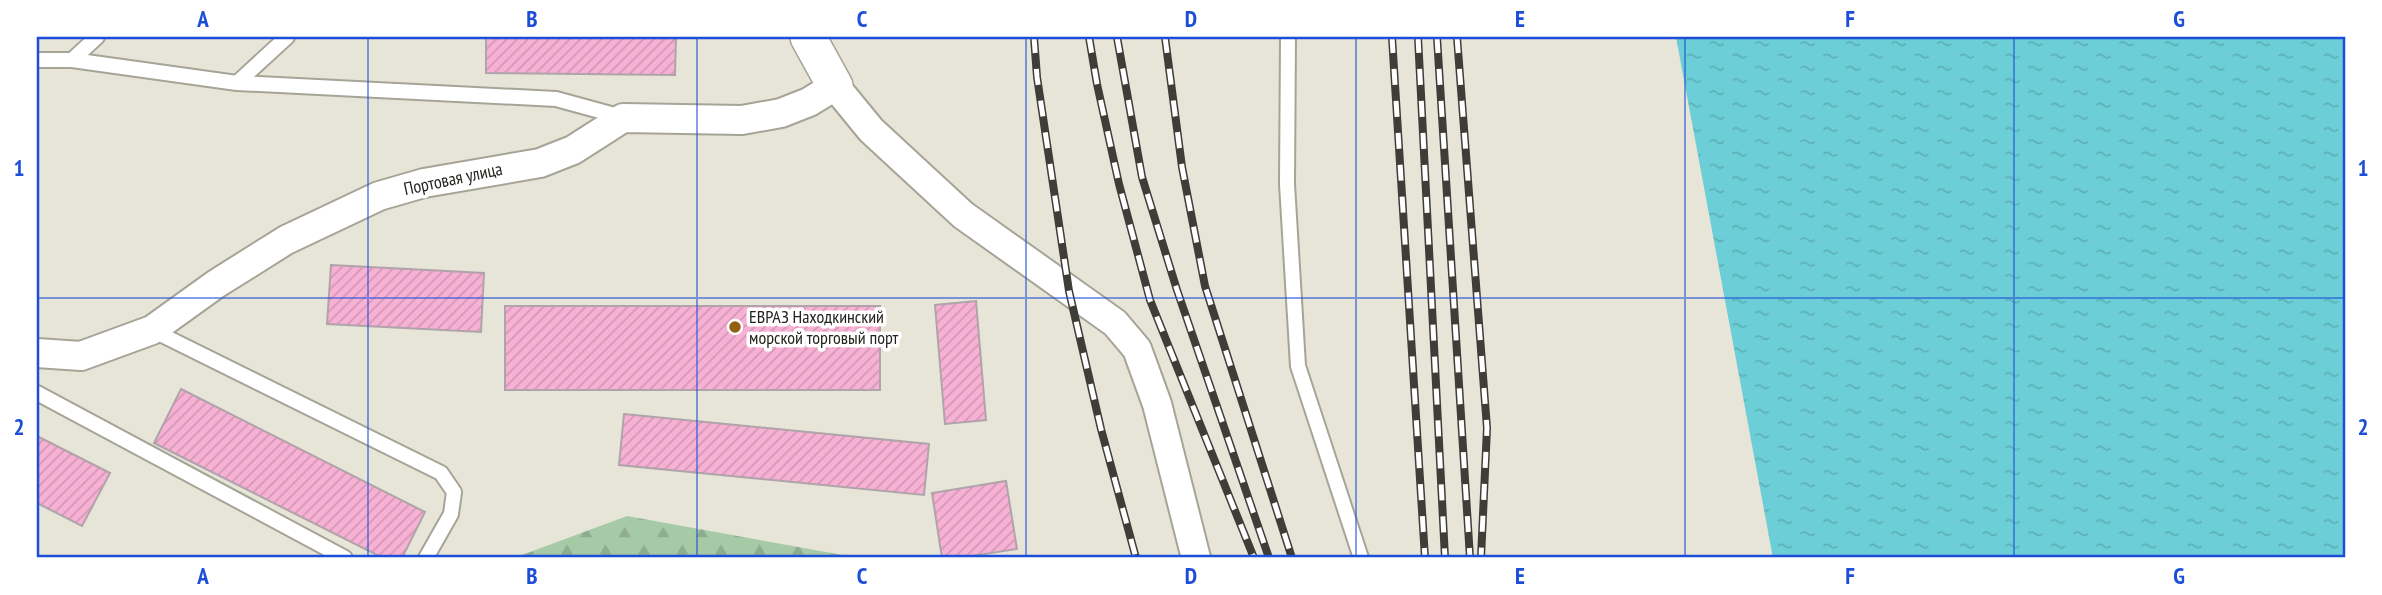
<svg xmlns="http://www.w3.org/2000/svg" width="2382" height="595" font-family="'PT Sans Narrow',sans-serif">
  <defs>
    <pattern id="forest-firs" width="22" height="20" patternUnits="userSpaceOnUse" patternTransform="scale(1.75)"><rect width="22" height="20" fill="#a6caa6"/><path d="M5 1l3.5 6h-7zM16 11l3.5 6h-7z" fill="#8fad8e"/></pattern>
    <pattern id="water-ripples" width="26" height="14" patternUnits="userSpaceOnUse" patternTransform="scale(1.75)"><rect width="26" height="14" fill="#6cced6"/><path d="M2 4q2-2 4 0t4 0M15 11q2-2 4 0t4 0" fill="none" stroke="#5db1b7"/></pattern>
    <pattern id="building-hatch" width="6" height="6" patternUnits="userSpaceOnUse" patternTransform="scale(1.75)"><rect width="6" height="6" fill="#f7b1d4"/><path d="M-1 1l2-2M0 6l6-6M5 7l2-2" fill="none" stroke="#d498b6"/></pattern>
  </defs>
  <rect width="100%" height="100%" fill="#e7e5d8"/>
  <path fill="url(#forest-firs)" d="M 627,516 L 859,558 L 514,558 Z"/>
  <path fill="url(#water-ripples)" d="M 1676,37 L 2345,37 L 2345,558 L 1773,558 Z"/>
  <path fill="url(#building-hatch)" stroke="#b0a3a9" stroke-width="2" d="M 486,37 L 676,37 L 675,75 L 486,73 Z
    M 331,265 L 484,273 L 481,332 L 327,324 Z
    M 976,301 L 986,420 L 945,424 L 935,305 Z
    M 505,306 L 880,306 L 880,390 L 505,390 Z
    M 181,389 L 425,512 L 402,558 L 383,558 L 154,443 Z
    M 624,414 L 929,444 L 924,495 L 619,465 Z
    M 37,436 L 110,473 L 82,526 L 37,503 Z
    M 1006,481 L 1017,549 L 959,558 L 942,558 L 932,493 Z"/>
  <g fill="none" stroke-linecap="round" stroke-linejoin="round">
    <g stroke="#a6a497" stroke-width="18">
      <path id="service" d="M 1288,37 L 1287,184 L 1298,366 L 1361,558
        M 37,60 L 72,60 L 237,83 L 556,99 L 622,117
        M 72,60 L 97,37
        M 237,83 L 287,37
        M 152,330 L 441,473 L 454,492 L 451,514 L 426,558
        M 37,393 L 345,558"/>
    </g>
    <g stroke="#a6a497" stroke-width="32">
      <path id="minor" d="M 37,353 L 81,356 L 152,330 L 216,284 L 286,240 L 379,196 L 424,183 L 540,163 L 573,150 L 623,118 L 742,120 L 781,113 L 809,102 L 835,86 L 871,130 L 963,215 L 1115,323 L 1137,349 L 1157,404 L 1196,558"/>
    </g>
    <g stroke="#a6a497" stroke-width="38">
      <path id="tertiary" d="M 808,37 L 835,86"/>
    </g>
    <use href="#service" stroke="#fff" stroke-width="14"/>
    <use href="#minor" stroke="#fff" stroke-width="28"/>
    <use href="#tertiary" stroke="#fff" stroke-width="35"/>
    <g stroke="#3e3d38" stroke-width="8">
      <path id="rail" d="M 1034,37 L 1037,77 L 1069,291 L 1101,429 L 1136,558
        M 1089,37 L 1097,84 L 1119,184 L 1150,300 L 1254,558
        M 1117,37 L 1142,177 L 1177,290 L 1269,558
        M 1165,37 L 1182,167 L 1205,286 L 1292,558
        M 1392,37 L 1425,558
        M 1418,37 L 1445,558
        M 1437,37 L 1470,558
        M 1457,37 L 1487,428 L 1481,558"/>
    </g>
    <use href="#rail" stroke="#fff" stroke-width="5" stroke-dasharray="16" stroke-linecap="butt"/>
  </g>
  <path fill="none" stroke="#1d4ed8" stroke-width="2" stroke-opacity="0.55" d="M 368,37 L 368,558M 697,37 L 697,558M 1026,37 L 1026,558M 1356,37 L 1356,558M 1685,37 L 1685,558M 2014,37 L 2014,558M 37,298 L 2345,298"/>
  <circle fill="#936012" stroke="#fff" stroke-width="2.5" cx="735" cy="327" r="7"/>
  <g text-anchor="middle" stroke-width="7" stroke-linejoin="round" paint-order="stroke">
    <g font-size="18" fill="#24231f" stroke="#fff">
      <text transform="translate(453 179) rotate(-12)" y="6">Портовая улица</text>
    </g>
    <g font-size="18" fill="#24231f" stroke="#fff" text-anchor="start">
      <text x="749" y="323">ЕВРАЗ Находкинский<tspan x="749" dy="21">морской торговый порт</tspan></text>
    </g>
  </g>
  <rect width="2382" height="595" fill="none" stroke="#ffffff" stroke-width="77"/>
  <rect x="38" y="38" width="2306" height="518" fill="none" stroke="#1d4ed8" stroke-width="2.5"/>
  <g font-size="23" text-anchor="middle" font-weight="bold" fill="#1d4ed8">
    <text x="203" y="27">A</text>
    <text x="532" y="27">B</text>
    <text x="862" y="27">C</text>
    <text x="1191" y="27">D</text>
    <text x="1520" y="27">E</text>
    <text x="1850" y="27">F</text>
    <text x="2179" y="27">G</text>
    <text x="19" y="176">1</text>
    <text x="2363" y="176">1</text>
    <text x="19" y="435">2</text>
    <text x="2363" y="435">2</text>
    <text x="203" y="584">A</text>
    <text x="532" y="584">B</text>
    <text x="862" y="584">C</text>
    <text x="1191" y="584">D</text>
    <text x="1520" y="584">E</text>
    <text x="1850" y="584">F</text>
    <text x="2179" y="584">G</text>
  </g>
</svg>
